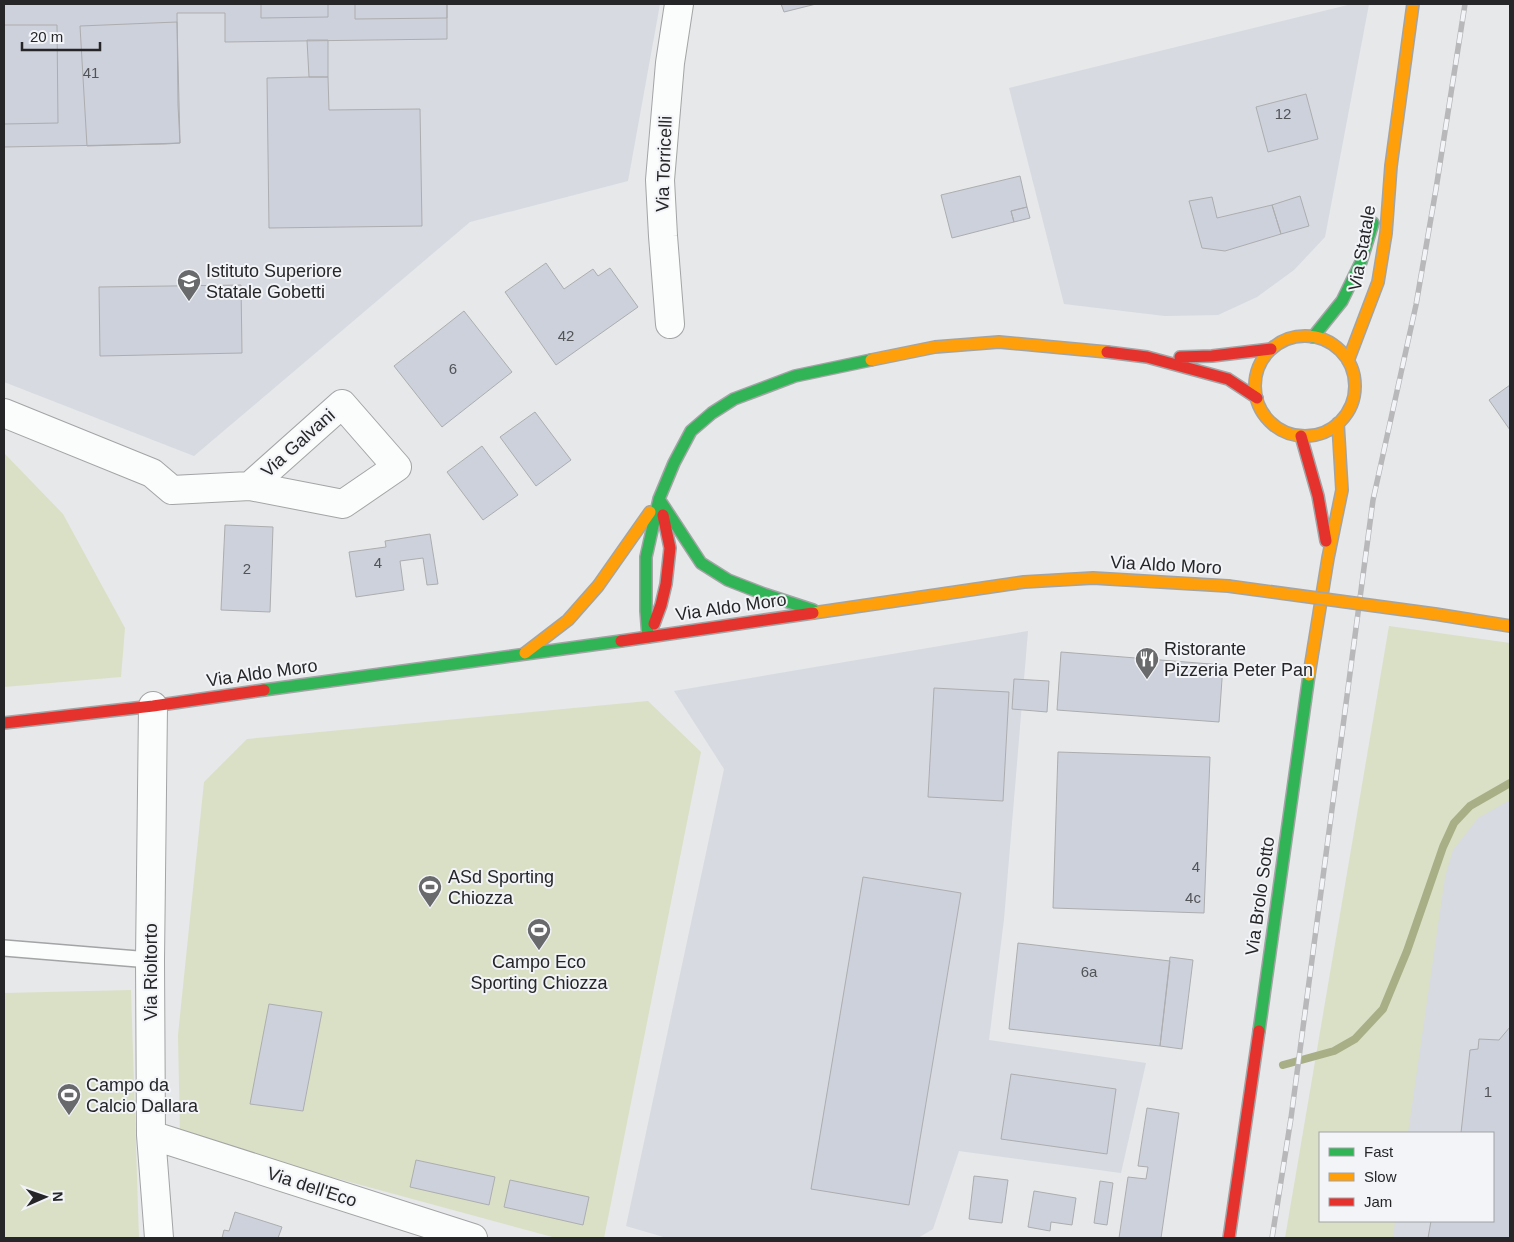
<svg xmlns="http://www.w3.org/2000/svg" width="1514" height="1242" font-family="Helvetica,sans-serif">
  <rect width="100%" height="100%" fill="#e6e8ea"/>
  <path fill="#d7dae0" d="M 4,4 L 660,4 L 628,181 L 470,222 L 194,456 L 4,382 Z
    M 1352,4 L 1369,4 L 1325,237 L 1294,270 L 1257,297 L 1218,315 L 1165,316 L 1064,304 L 1009,88 Z
    M 1028,631 L 1004,919 L 989,1040 L 1146,1063 L 1121,1173 L 959,1151 L 933,1229 L 918,1238 L 667,1238 L 626,1226 L 724,769 L 674,691 Z
    M 1404,695 L 1510,706 L 1510,1238 L 1334,1238 L 1336,1221 L 1493,1221 L 1493,1133 L 1347,1133 Z"/>
  <path fill="#dae0c6" d="M 5,454 L 63,514 L 125,628 L 121,677 L 4,687 L 4,460 Z
    M 1389,626 L 1510,643 L 1510,800 L 1478,818 L 1453,850 L 1445,877 L 1408,1133 L 1320,1133 L 1320,1221 L 1395,1221 L 1393,1238 L 1285,1238 Z
    M 648,701 L 701,752 L 604,1238 L 556,1238 L 180,1136 L 178,1035 L 204,782 L 247,739 Z
    M 131,990 L 139,1238 L 4,1238 L 4,993 Z"/>
  <g fill="none" stroke-linecap="round" stroke-linejoin="round">
    <path stroke="#a8af87" stroke-width="8" d="M 1283,1065 L 1334,1051 L 1355,1039 L 1383,1009 L 1407,951 L 1443,847 L 1454,823 L 1470,806 L 1510,783"/>
  </g>
  <path fill="#cdd1db" stroke="#acadaf" d="M 4,4 L 447,4 L 447,39 L 225,42 L 225,13 L 177,13 L 178,105 L 180,143 L 166,144 L 4,147 Z
    M 261,4 L 328,4 L 328,17 L 261,18 Z
    M 355,4 L 447,4 L 447,18 L 355,19 Z
    M 781,4 L 816,4 L 784,12 Z
    M 177,22 L 180,143 L 87,146 L 80,26 Z
    M 4,25 L 57,25 L 58,123 L 4,124 Z
    M 307,40 L 328,40 L 328,77 L 309,77 Z
    M 309,77 L 328,77 L 329,110 L 420,109 L 422,226 L 269,228 L 267,78 Z
    M 1306,94 L 1318,139 L 1268,152 L 1256,107 Z
    M 1020,176 L 1027,207 L 1011,211 L 1014,222 L 952,238 L 941,195 Z
    M 1300,196 L 1309,226 L 1281,234 L 1272,205 Z
    M 1212,197 L 1217,218 L 1272,205 L 1281,234 L 1225,251 L 1202,248 L 1189,201 Z
    M 1027,207 L 1030,218 L 1014,222 L 1011,211 Z
    M 546,263 L 564,289 L 593,269 L 598,276 L 610,268 L 638,307 L 556,365 L 505,292 Z
    M 241,285 L 242,353 L 100,356 L 99,287 Z
    M 464,311 L 512,372 L 442,427 L 394,366 Z
    M 1510,385 L 1510,430 L 1489,400 Z
    M 535,412 L 571,460 L 536,486 L 500,437 Z
    M 482,446 L 518,495 L 483,520 L 447,472 Z
    M 225,525 L 273,527 L 270,612 L 221,610 Z
    M 430,534 L 438,584 L 427,585 L 423,558 L 400,561 L 404,590 L 356,597 L 349,552 L 386,547 L 385,541 Z
    M 1061,652 L 1223,665 L 1219,722 L 1057,710 Z
    M 1014,679 L 1049,681 L 1047,712 L 1012,709 Z
    M 934,688 L 1009,692 L 1003,801 L 928,797 Z
    M 1058,752 L 1210,757 L 1204,913 L 1053,908 Z
    M 863,877 L 961,893 L 909,1205 L 811,1189 Z
    M 1018,943 L 1170,961 L 1160,1046 L 1009,1029 Z
    M 1170,957 L 1193,960 L 1182,1049 L 1160,1046 Z
    M 269,1004 L 322,1012 L 303,1111 L 250,1104 Z
    M 1510,1027 L 1510,1238 L 1428,1238 L 1431,1221 L 1493,1221 L 1493,1133 L 1461,1133 L 1470,1050 L 1478,1049 L 1479,1039 L 1499,1040 Z
    M 1011,1074 L 1116,1089 L 1107,1154 L 1001,1139 Z
    M 1147,1108 L 1179,1113 L 1161,1238 L 1119,1238 L 1128,1177 L 1146,1179 L 1148,1167 L 1138,1166 Z
    M 416,1160 L 495,1177 L 489,1205 L 410,1187 Z
    M 974,1176 L 1008,1180 L 1002,1223 L 969,1219 Z
    M 510,1180 L 589,1197 L 583,1225 L 504,1207 Z
    M 1100,1181 L 1113,1183 L 1107,1225 L 1094,1223 Z
    M 1034,1191 L 1076,1198 L 1072,1225 L 1051,1222 L 1050,1231 L 1028,1227 Z
    M 235,1212 L 282,1227 L 278,1238 L 222,1238 L 224,1230 L 229,1231 Z"/>
  <g fill="none" stroke-linecap="round" stroke-linejoin="round">
    <g stroke="#a3a4a5" stroke-width="18">
      <path id="lane" d="M 4,948 L 150,960"/>
    </g>
    <g stroke="#a3a4a5" stroke-width="30">
      <path id="street" d="M 670,324 L 663,236 L 660,180 L 670,63 L 679,4
        M 4,413 L 152,473 L 172,490 L 250,486 L 343,504 L 397,467 L 342,404 L 250,486
        M 153,706 L 150,960 L 151,1135 L 159,1238
        M 151,1135 L 473,1238"/>
    </g>
    <g stroke="#a3a4a5" stroke-width="14">
      <path id="fast" d="M 1313,337 L 1342,301 L 1361,262 L 1373,223
        M 659,499 L 701,563 L 728,580 L 764,594 L 813,610
        M 648,637 L 646,611 L 646,557 L 659,499 L 674,463 L 691,431 L 712,413 L 734,399 L 795,376 L 871,360
        M 264,690 L 621,641
        M 1259,1031 L 1309,675"/>
    </g>
    <g stroke="#a3a4a5" stroke-width="14">
      <path id="slow" d="M1255 386a50 50 0 1 1 100 0a50 50 0 1 1-100 0Z
        M 871,360 L 935,347 L 999,342 L 1107,352
        M 1348,361 L 1378,282 L 1386,233 L 1391,166 L 1413,4
        M 813,613 L 1024,582 L 1093,578 L 1228,586
        M 1435,614 L 1510,626
        M 525,653 L 568,620 L 598,586 L 650,512
        M 1309,675 L 1328,558 L 1342,490 L 1338,423"/>
    </g>
    <g stroke="#a3a4a5" stroke-width="14">
      <path id="jam" d="M 1107,352 L 1147,357 L 1228,379 L 1257,398
        M 1180,357 L 1212,356 L 1271,349
        M 1301,436 L 1318,496 L 1326,541
        M 654,624 L 661,605 L 666,584 L 670,548 L 663,515
        M 621,641 L 813,613
        M 4,723 L 153,706 L 264,690
        M 1229,1238 L 1259,1031"/>
    </g>
    <use href="#lane" stroke="#fbfcfc" stroke-width="15"/>
    <use href="#street" stroke="#fbfcfc" stroke-width="28"/>
    <use href="#fast" stroke="#30b455" stroke-width="11"/>
    <use href="#slow" stroke="#ff9f0a" stroke-width="11"/>
    <use href="#jam" stroke="#e5322d" stroke-width="11"/>
    <g stroke="#b8b8ba" stroke-width="5.5">
      <path id="rail" d="M 1272,1238 L 1291,1118 L 1373,500 L 1416,305 L 1436,189 L 1465,4"/>
    </g>
    <use href="#rail" stroke="#f2f4f8" stroke-width="4" stroke-dasharray="11" stroke-linecap="butt"/>
    <g stroke="#a3a4a5" stroke-width="14" stroke-linecap="butt">
      <path id="slow-bridge" d="M 1228,586 L 1435,614"/>
    </g>
    <use href="#slow-bridge" stroke="#ff9f0a" stroke-width="11"/>
  </g>
  <defs>
    <g id="school-pin" transform="scale(1.25)"><path d="M0 17L-7.5 6A9.5 9.5 0 1 1 7.5 6Z" fill="#696a6c" stroke="#f2f4f8"/><path d="M0-5L7-2L0 1L-7-2ZM-4 1L0 2.5L4 1V4Q0 6-4 4Z" fill="#fff"/></g>
    <g id="restaurant-pin" transform="scale(1.25)"><path d="M0 17L-7.5 6A9.5 9.5 0 1 1 7.5 6Z" fill="#696a6c" stroke="#f2f4f8"/><path d="M-5-6h1v4h1v-4h1v4h1v-4h1v5L-1.5 .5V6h-2V.5L-5-1ZM5-6V6H3V1.5H1.5Q1.5-4 5-6Z" fill="#fff"/></g>
    <g id="stadium-pin" transform="scale(1.25)"><path d="M0 17L-7.5 6A9.5 9.5 0 1 1 7.5 6Z" fill="#696a6c" stroke="#f2f4f8"/><path d="M0-5a6.5 5 0 1 0 0 10a6.5 5 0 1 0 0-10ZM-3.5-1.8h7v3.6h-7Z" fill="#fff"/></g>
  </defs>
  <g fill-rule="evenodd">
    <use href="#school-pin" x="189" y="281"/>
    <use href="#restaurant-pin" x="1147" y="659"/>
    <use href="#stadium-pin" x="430" y="887"/>
    <use href="#stadium-pin" x="539" y="930"/>
    <use href="#stadium-pin" x="69" y="1095"/>
  </g>
  <g text-anchor="middle" stroke-width="4" stroke-linejoin="round" paint-order="stroke">
    <g font-size="15" fill="#525458">
      <text x="91" y="78">41</text>
      <text x="1283" y="119">12</text>
      <text x="566" y="341">42</text>
      <text x="453" y="374">6</text>
      <text x="378" y="568">4</text>
      <text x="247" y="574">2</text>
      <text x="1196" y="872">4</text>
      <text x="1193" y="903">4c</text>
      <text x="1089" y="977">6a</text>
      <text x="1488" y="1097">1</text>
    </g>
    <g font-size="18" fill="#262628" stroke="#f2f4f8">
      <text transform="translate(664 164) rotate(-88)" y="6">Via Torricelli</text>
      <text transform="translate(1362 248) rotate(-80)" y="6">Via Statale</text>
      <text transform="translate(298 443) rotate(-42)" y="6">Via Galvani</text>
      <text transform="translate(1166 565) rotate(3)" y="6">Via Aldo Moro</text>
      <text transform="translate(731 607) rotate(-8)" y="6">Via Aldo Moro</text>
      <text transform="translate(262 673) rotate(-8)" y="6">Via Aldo Moro</text>
      <text transform="translate(1260 896) rotate(-82)" y="6">Via Brolo Sotto</text>
      <text transform="translate(151 972) rotate(-90)" y="6">Via Rioltorto</text>
      <text transform="translate(312 1187) rotate(18)" y="6">Via dell'Eco</text>
    </g>
    <g font-size="18" fill="#262628" stroke="#f2f4f8" text-anchor="start">
      <text x="206" y="277">Istituto Superiore<tspan x="206" dy="21">Statale Gobetti</tspan></text>
      <text x="1164" y="655">Ristorante<tspan x="1164" dy="21">Pizzeria Peter Pan</tspan></text>
      <text x="448" y="883">ASd Sporting<tspan x="448" dy="21">Chiozza</tspan></text>
      <text x="539" y="968" text-anchor="middle">Campo Eco<tspan x="539" dy="21">Sporting Chiozza</tspan></text>
      <text x="86" y="1091">Campo da<tspan x="86" dy="21">Calcio Dallara</tspan></text>
    </g>
  </g>
  <rect width="1514" height="1242" fill="none" stroke="#262628" stroke-width="10"/>
  <rect x="1319" y="1132" width="175" height="90" fill="#f2f4f8" stroke="#a0a2a5"/>
  <rect x="1329" y="1148" width="25" height="8" fill="#30b455" stroke="#a0a2a5"/>
  <text x="1364" y="1157" font-size="15" fill="#262628">Fast</text>
  <rect x="1329" y="1173" width="25" height="8" fill="#ff9f0a" stroke="#a0a2a5"/>
  <text x="1364" y="1182" font-size="15" fill="#262628">Slow</text>
  <rect x="1329" y="1198" width="25" height="8" fill="#e5322d" stroke="#a0a2a5"/>
  <text x="1364" y="1207" font-size="15" fill="#262628">Jam</text>
  <g transform="translate(45 1197) rotate(88)" stroke="#f2f4f8" stroke-width="4" paint-order="stroke">
  <path d="M0-4L9 19L0 12L-9 19Z" fill="#262628"/>
  <text y="-8" font-size="14" font-weight="bold" text-anchor="middle" fill="#262628">N</text>
  </g>
  <path d="M22 42v8h78v-8" fill="none" stroke="#262628" stroke-width="2.5"/>
  <text x="30" y="42" font-size="15" fill="#262628" stroke="#f2f4f8" stroke-width="4" paint-order="stroke">20 m</text>
</svg>
